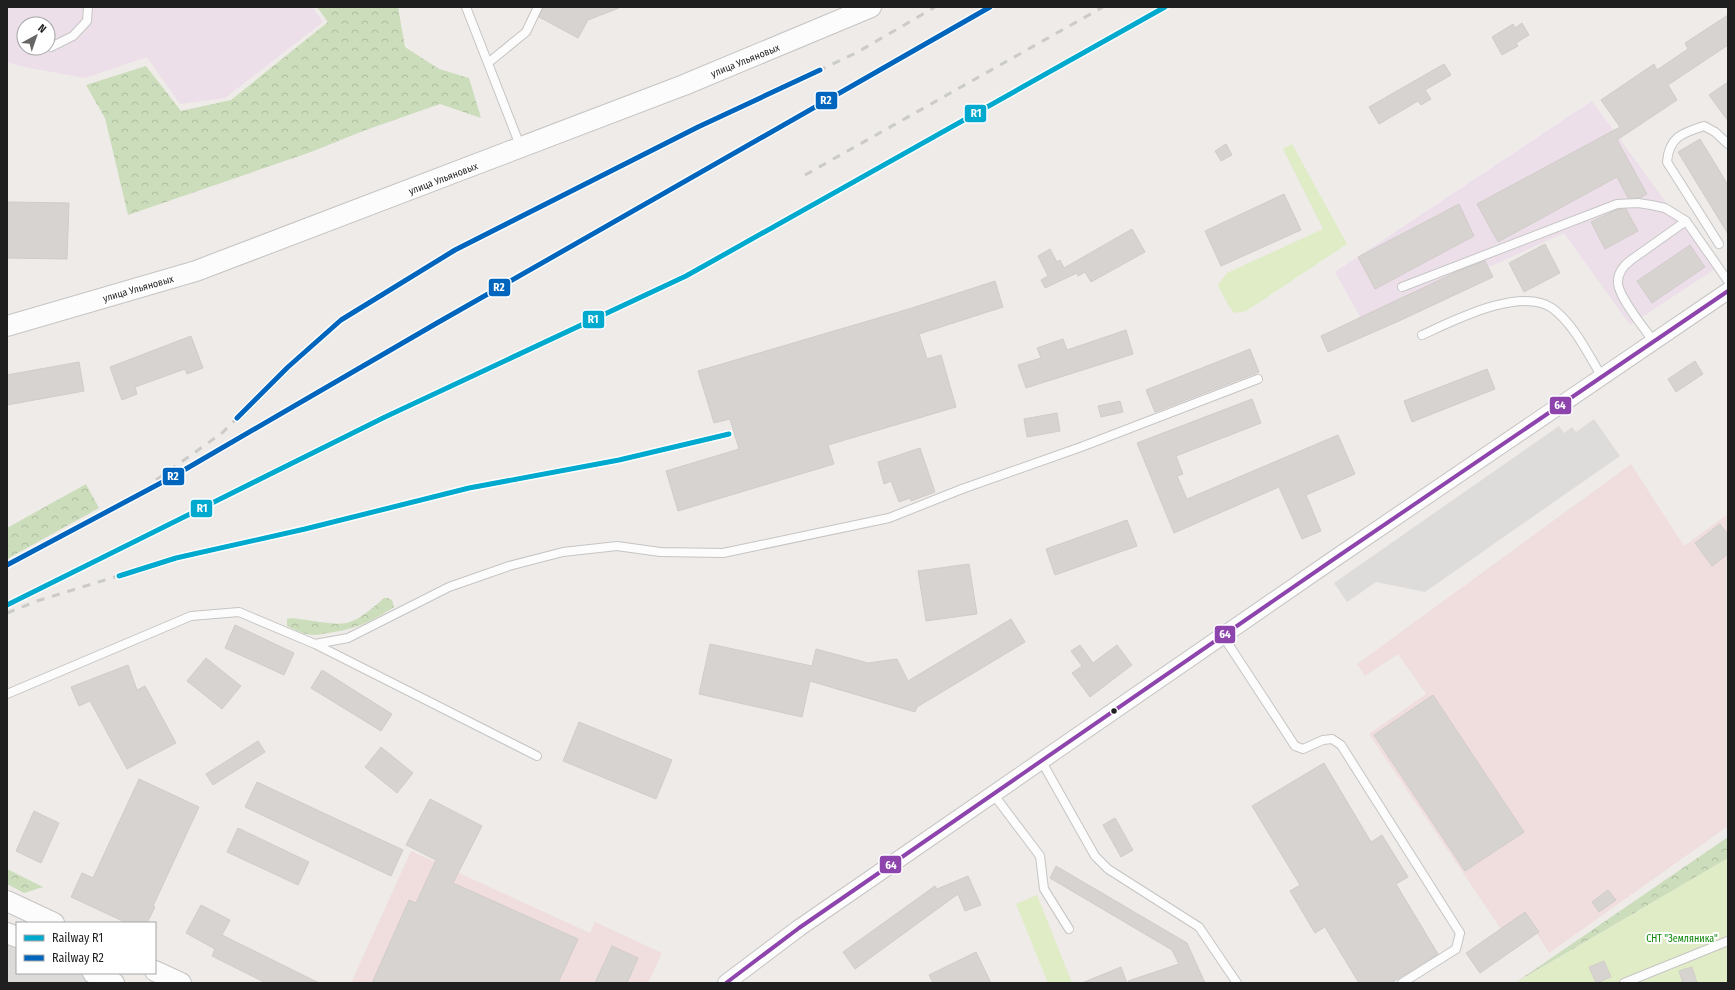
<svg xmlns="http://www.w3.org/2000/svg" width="1735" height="990" font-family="'Fira Sans Condensed',sans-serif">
  <defs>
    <pattern id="forest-crowns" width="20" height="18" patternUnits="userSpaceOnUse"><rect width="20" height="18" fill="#cdb"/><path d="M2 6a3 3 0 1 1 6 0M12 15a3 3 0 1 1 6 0" fill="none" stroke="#afbda0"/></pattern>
  </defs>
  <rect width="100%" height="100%" fill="#eeebe8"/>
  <path fill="#dddbd9" d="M 7,939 L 17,944 L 17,973 L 78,973 L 99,983 L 7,983 Z"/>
  <path fill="#f0dede" d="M 1631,464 L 1684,546 L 1728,514 L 1728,826 L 1549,953 L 1526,917 L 1503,932 L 1369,734 L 1426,694 L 1398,654 L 1365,676 L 1357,664 Z
    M 411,851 L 590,933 L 595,922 L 662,953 L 648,983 L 351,983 Z"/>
  <path fill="#ecdfe9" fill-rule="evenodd" d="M 7,7 L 312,7 L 323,22 L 225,98 L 180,104 L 147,57 L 85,78 L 19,66 L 7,62 ZM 24,24 L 48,24 L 48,48 L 24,48 Z
    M 1592,101 L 1715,269 L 1630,325 L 1564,233 L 1364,324 L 1335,272 Z"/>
  <path fill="#dfecc5" d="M 1292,144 L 1347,244 L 1246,311 L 1234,313 L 1227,303 L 1218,285 L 1227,273 L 1323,229 L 1283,149 Z
    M 1728,858 L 1728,983 L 1516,983 Z
    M 1037,895 L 1072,983 L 1048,983 L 1016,904 Z"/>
  <path fill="url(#forest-crowns)" d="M 317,7 L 398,7 L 405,47 L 439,69 L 469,78 L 481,118 L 440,104 L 363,131 L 311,152 L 128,215 L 105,118 L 86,85 L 146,66 L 181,111 L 231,100 L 328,22 Z
    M 86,484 L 99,508 L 7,559 L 7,528 Z
    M 384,598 L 388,598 L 392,600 L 394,607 C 371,622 356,629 328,633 C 321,634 314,636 307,634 C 300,633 294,629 287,626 L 287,619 L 291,618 C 305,619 338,627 350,622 C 363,617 374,607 384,598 Z
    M 1728,837 L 1728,858 L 1515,983 Z
    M 7,869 L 43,887 L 24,893 L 7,884 Z"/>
  <path fill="#dedcdb" d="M 1594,419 L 1620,456 L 1425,592 L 1376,582 L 1347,602 L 1334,583 L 1559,426 L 1564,433 L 1572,427 L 1576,432 Z"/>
  <path fill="#d6d3d1" stroke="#d1ccc9" d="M 543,7 L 619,7 L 619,8 L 588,20 L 578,38 L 539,17 Z
    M 1728,15 L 1728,45 L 1668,85 L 1677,100 L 1617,140 L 1647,194 L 1640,198 L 1628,198 L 1617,177 L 1498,242 L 1477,204 L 1620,127 L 1601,100 L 1654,64 L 1657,70 L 1688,49 L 1685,43 Z
    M 1522,23 L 1529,35 L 1516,43 L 1518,46 L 1502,55 L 1492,37 L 1513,24 L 1515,28 Z
    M 1444,64 L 1451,75 L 1425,90 L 1431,99 L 1421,105 L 1418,101 L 1379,124 L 1369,107 Z
    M 1728,82 L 1728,121 L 1709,95 Z
    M 1700,139 L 1728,185 L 1728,234 L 1678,152 Z
    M 1226,144 L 1232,155 L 1221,161 L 1215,151 Z
    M 1284,194 L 1301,230 L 1221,266 L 1205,231 Z
    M 7,202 L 69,203 L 67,259 L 7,258 Z
    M 1459,204 L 1474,236 L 1375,289 L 1358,257 Z
    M 1618,209 L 1626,209 L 1638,231 L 1605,249 L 1591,222 Z
    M 1132,229 L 1145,252 L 1091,282 L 1085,272 L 1078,276 L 1077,273 L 1045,288 L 1041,280 L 1048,276 L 1038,256 L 1050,249 L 1057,262 L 1060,260 L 1064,268 Z
    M 1545,244 L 1560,273 L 1524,292 L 1509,263 Z
    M 1690,245 L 1705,267 L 1652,303 L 1637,281 Z
    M 1485,261 L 1493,277 L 1399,321 L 1328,352 L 1321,336 L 1465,268 Z
    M 995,281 L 1003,307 L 919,334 L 927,359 L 941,355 L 956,407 L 828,445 L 834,464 L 678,511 L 666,471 L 739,449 L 730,419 L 714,423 L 698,371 L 912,308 Z
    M 1126,330 L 1133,354 L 1026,388 L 1018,365 L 1041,358 L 1037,348 L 1063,339 L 1067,350 Z
    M 191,336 L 203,368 L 187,374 L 185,369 L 135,387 L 137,394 L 122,400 L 110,367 Z
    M 1250,349 L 1259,372 L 1155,412 L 1146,390 Z
    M 1695,361 L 1703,374 L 1676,392 L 1668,379 Z
    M 79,362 L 84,391 L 7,405 L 7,375 Z
    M 1487,369 L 1495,389 L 1412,422 L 1404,401 Z
    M 1252,399 L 1261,423 L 1176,456 L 1183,474 L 1177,476 L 1187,499 L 1338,435 L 1355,474 L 1306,495 L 1321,531 L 1302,539 L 1279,487 L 1174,533 L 1137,443 Z
    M 1120,401 L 1123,412 L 1101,417 L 1098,406 Z
    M 1057,413 L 1060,431 L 1027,437 L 1024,419 Z
    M 920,448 L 935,492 L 911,501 L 910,498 L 899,502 L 891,481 L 884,484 L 878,462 Z
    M 1127,520 L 1137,546 L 1055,575 L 1046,549 Z
    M 1720,524 L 1728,535 L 1728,554 L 1712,566 L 1695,543 Z
    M 969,564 L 977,614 L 926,621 L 918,571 Z
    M 1011,619 L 1025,642 L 917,707 L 915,712 L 810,681 L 802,717 L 699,694 L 710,644 L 812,666 L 816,649 L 868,663 L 897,659 L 908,681 Z
    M 235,625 L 294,653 L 284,675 L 225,648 Z
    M 1080,645 L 1093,663 L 1117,645 L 1132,665 L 1090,697 L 1072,673 L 1082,666 L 1071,651 Z
    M 206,658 L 241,686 L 222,709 L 187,681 Z
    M 128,665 L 137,690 L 145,686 L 176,743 L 127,769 L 90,701 L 79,706 L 71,687 Z
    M 322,670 L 392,714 L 381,731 L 311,688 Z
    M 1433,695 L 1524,832 L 1465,871 L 1374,735 Z
    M 579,722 L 672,760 L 656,799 L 563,761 Z
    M 258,741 L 265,752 L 213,785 L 206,774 Z
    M 381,747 L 413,773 L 397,793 L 365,767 Z
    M 1324,763 L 1371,842 L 1382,835 L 1408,877 L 1396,884 L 1438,954 L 1391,983 L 1359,983 L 1325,927 L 1315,933 L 1290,891 L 1300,885 L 1252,806 Z
    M 139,779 L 199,807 L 153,906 L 155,907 L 147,923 L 127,923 L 71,897 L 82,873 L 93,878 Z
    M 257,782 L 403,850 L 391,876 L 245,807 Z
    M 430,799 L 482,826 L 453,883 L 578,939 L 558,983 L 372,983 L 409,900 L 416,903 L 436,860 L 406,845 Z
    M 34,811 L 59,823 L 41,863 L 16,851 Z
    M 1115,818 L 1133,850 L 1121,857 L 1103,825 Z
    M 238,828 L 309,862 L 298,885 L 227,852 Z
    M 1056,866 L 1187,943 L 1205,983 L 1129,983 L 1128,981 L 1179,964 L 1172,950 L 1050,878 Z
    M 968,876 L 981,905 L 965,911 L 958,894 L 855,969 L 843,952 L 935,886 L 937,889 Z
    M 1608,890 L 1616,900 L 1599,912 L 1592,902 Z
    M 201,905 L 230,920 L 222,935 L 319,983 L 266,983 L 212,956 L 215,949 L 186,933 Z
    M 1525,912 L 1539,932 L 1480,973 L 1466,953 Z
    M 612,946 L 638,958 L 627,983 L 595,983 Z
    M 976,952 L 991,983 L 933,983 L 929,975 Z
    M 1604,961 L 1611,977 L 1596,983 L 1589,967 Z
    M 1121,967 L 1127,983 L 1082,983 Z
    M 1692,967 L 1697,983 L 1683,983 L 1679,971 Z"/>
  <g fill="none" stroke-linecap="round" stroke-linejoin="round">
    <g stroke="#c6c5c4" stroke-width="10">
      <path id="service" d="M 466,7 L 521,148
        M 51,47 L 73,36 L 87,21 L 88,7
        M 488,63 L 526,32 L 538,7
        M 1719,244 L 1667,162 C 1669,137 1682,133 1704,126 L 1715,132 L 1728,144
        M 1402,287 L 1617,204 L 1638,203 L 1651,205 L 1665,208 L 1686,221 L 1728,281
        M 1422,335 C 1453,321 1520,286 1552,308 C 1574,324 1588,354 1602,377
        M 1654,342 C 1644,328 1620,299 1618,284 C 1617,273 1623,266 1631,260 L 1686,221
        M 1223,636 L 1295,746 L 1303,749 L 1323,740 L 1332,739 L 1341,745 L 1460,933 L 1456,949 L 1402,983
        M 315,644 L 537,756
        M 7,694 L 191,616 L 239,612 L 315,644 L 348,638 L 449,587 L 509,566 L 563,552 L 617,546 L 660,552 L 723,553 L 889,518 L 962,489 L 1081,447 L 1258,379
        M 1042,762 L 1095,856 L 1108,869 L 1199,927 L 1237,983
        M 994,795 L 1040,856 L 1044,889 L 1069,929
        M 1624,983 L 1728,941"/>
    </g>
    <g stroke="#c6c5c4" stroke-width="18">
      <path id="minor" d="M 726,983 L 799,928 L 1334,559 L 1728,291"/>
    </g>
    <g stroke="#c6c5c4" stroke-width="22">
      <path id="tertiary" d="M 7,326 L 196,271 L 684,85 L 871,7
        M 7,901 L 54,923
        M 7,933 L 17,937
        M 155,971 L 181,983
        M 93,973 L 114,983"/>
    </g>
    <use href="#service" stroke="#fcfcfc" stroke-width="8"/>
    <use href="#minor" stroke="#fcfcfc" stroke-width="16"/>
    <use href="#tertiary" stroke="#fcfcfc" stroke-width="20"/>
    <path stroke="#cbcbca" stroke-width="3" stroke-dasharray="8 8" stroke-linecap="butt" d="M 805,175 L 1103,7
      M 156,480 L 222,433 L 288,367 L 341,320 L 455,250 L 698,127 L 856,53 L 935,7
      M 7,565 L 172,477 L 437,323 L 990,7
      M 7,605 L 385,417 L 686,276 L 1165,7
      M 7,613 L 37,601 L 176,558 L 305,529 L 469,488 L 619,460 L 729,434"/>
    <g stroke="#fff" stroke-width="7">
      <path id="bus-1" d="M 726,983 L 799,928 L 1334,559 L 1728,291"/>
    </g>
    <use href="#bus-1" stroke="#8e44ad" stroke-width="4"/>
    <g stroke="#fff" stroke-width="8">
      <path id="rail-1" d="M 119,576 L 176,558 L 305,529 L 469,488 L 619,460 L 729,434
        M 7,605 L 385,417 L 686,276 L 1165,7"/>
    </g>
    <g stroke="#fff" stroke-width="8">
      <path id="rail-2" d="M 237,418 L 288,367 L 341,320 L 455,250 L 698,127 L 820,70
        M 7,565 L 172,477 L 437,323 L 990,7"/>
    </g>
    <use href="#rail-1" stroke="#00a9ce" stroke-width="5"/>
    <use href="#rail-2" stroke="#0065bd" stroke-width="5"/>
  </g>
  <circle fill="#1f1f1f" stroke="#fff" stroke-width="1.5" cx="1114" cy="711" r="3.5"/>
  <g text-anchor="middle" stroke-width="4" stroke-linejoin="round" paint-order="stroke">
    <g font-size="10" fill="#1f1f1f" stroke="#fff">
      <text transform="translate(745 60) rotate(-22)" y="4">улица Ульяновых</text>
      <text transform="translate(443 178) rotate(-21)" y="4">улица Ульяновых</text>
      <text transform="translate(138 288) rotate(-16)" y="4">улица Ульяновых</text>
    </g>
    <g font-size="10" fill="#0c8505" stroke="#fff">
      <text x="1682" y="942">СНТ "Земляника"</text>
    </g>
  </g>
  <g stroke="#fff" stroke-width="1.5">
    <rect x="815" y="91" width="23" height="19" rx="4" fill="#0065bd"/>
    <rect x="964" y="104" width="23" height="19" rx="4" fill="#00a9ce"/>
    <rect x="488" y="278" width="23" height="19" rx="4" fill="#0065bd"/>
    <rect x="582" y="310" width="23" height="19" rx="4" fill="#00a9ce"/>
    <rect x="1549" y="396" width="23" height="19" rx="4" fill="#8e44ad"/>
    <rect x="162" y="467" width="23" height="19" rx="4" fill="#0065bd"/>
    <rect x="190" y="499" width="23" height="19" rx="4" fill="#00a9ce"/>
    <rect x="1214" y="625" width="22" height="19" rx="4" fill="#8e44ad"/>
    <rect x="879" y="855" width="23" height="19" rx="4" fill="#8e44ad"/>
  </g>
  <g font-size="11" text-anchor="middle" font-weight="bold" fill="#fff">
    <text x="826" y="104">R2</text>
    <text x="976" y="117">R1</text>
    <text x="499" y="291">R2</text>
    <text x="593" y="323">R1</text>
    <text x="1560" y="409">64</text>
    <text x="173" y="480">R2</text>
    <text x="202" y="512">R1</text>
    <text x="1225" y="638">64</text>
    <text x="891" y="869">64</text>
  </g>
  <rect width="1735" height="990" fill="none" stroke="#1f1f1f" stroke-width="16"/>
  <rect x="16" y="922" width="140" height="52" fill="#ffffff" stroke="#a5a5a5"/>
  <rect x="24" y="935" width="20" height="6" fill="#00a9ce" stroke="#a5a5a5"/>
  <text x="52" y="942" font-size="12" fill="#1f1f1f">Railway R1</text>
  <rect x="24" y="955" width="20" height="6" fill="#0065bd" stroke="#a5a5a5"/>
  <text x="52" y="962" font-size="12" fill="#1f1f1f">Railway R2</text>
  <g transform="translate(36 36) rotate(40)"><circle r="19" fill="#ffffff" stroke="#a5a5a5"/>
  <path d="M0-3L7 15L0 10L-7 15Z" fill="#676665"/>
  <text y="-6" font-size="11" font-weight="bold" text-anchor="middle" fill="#1f1f1f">N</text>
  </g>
</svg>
